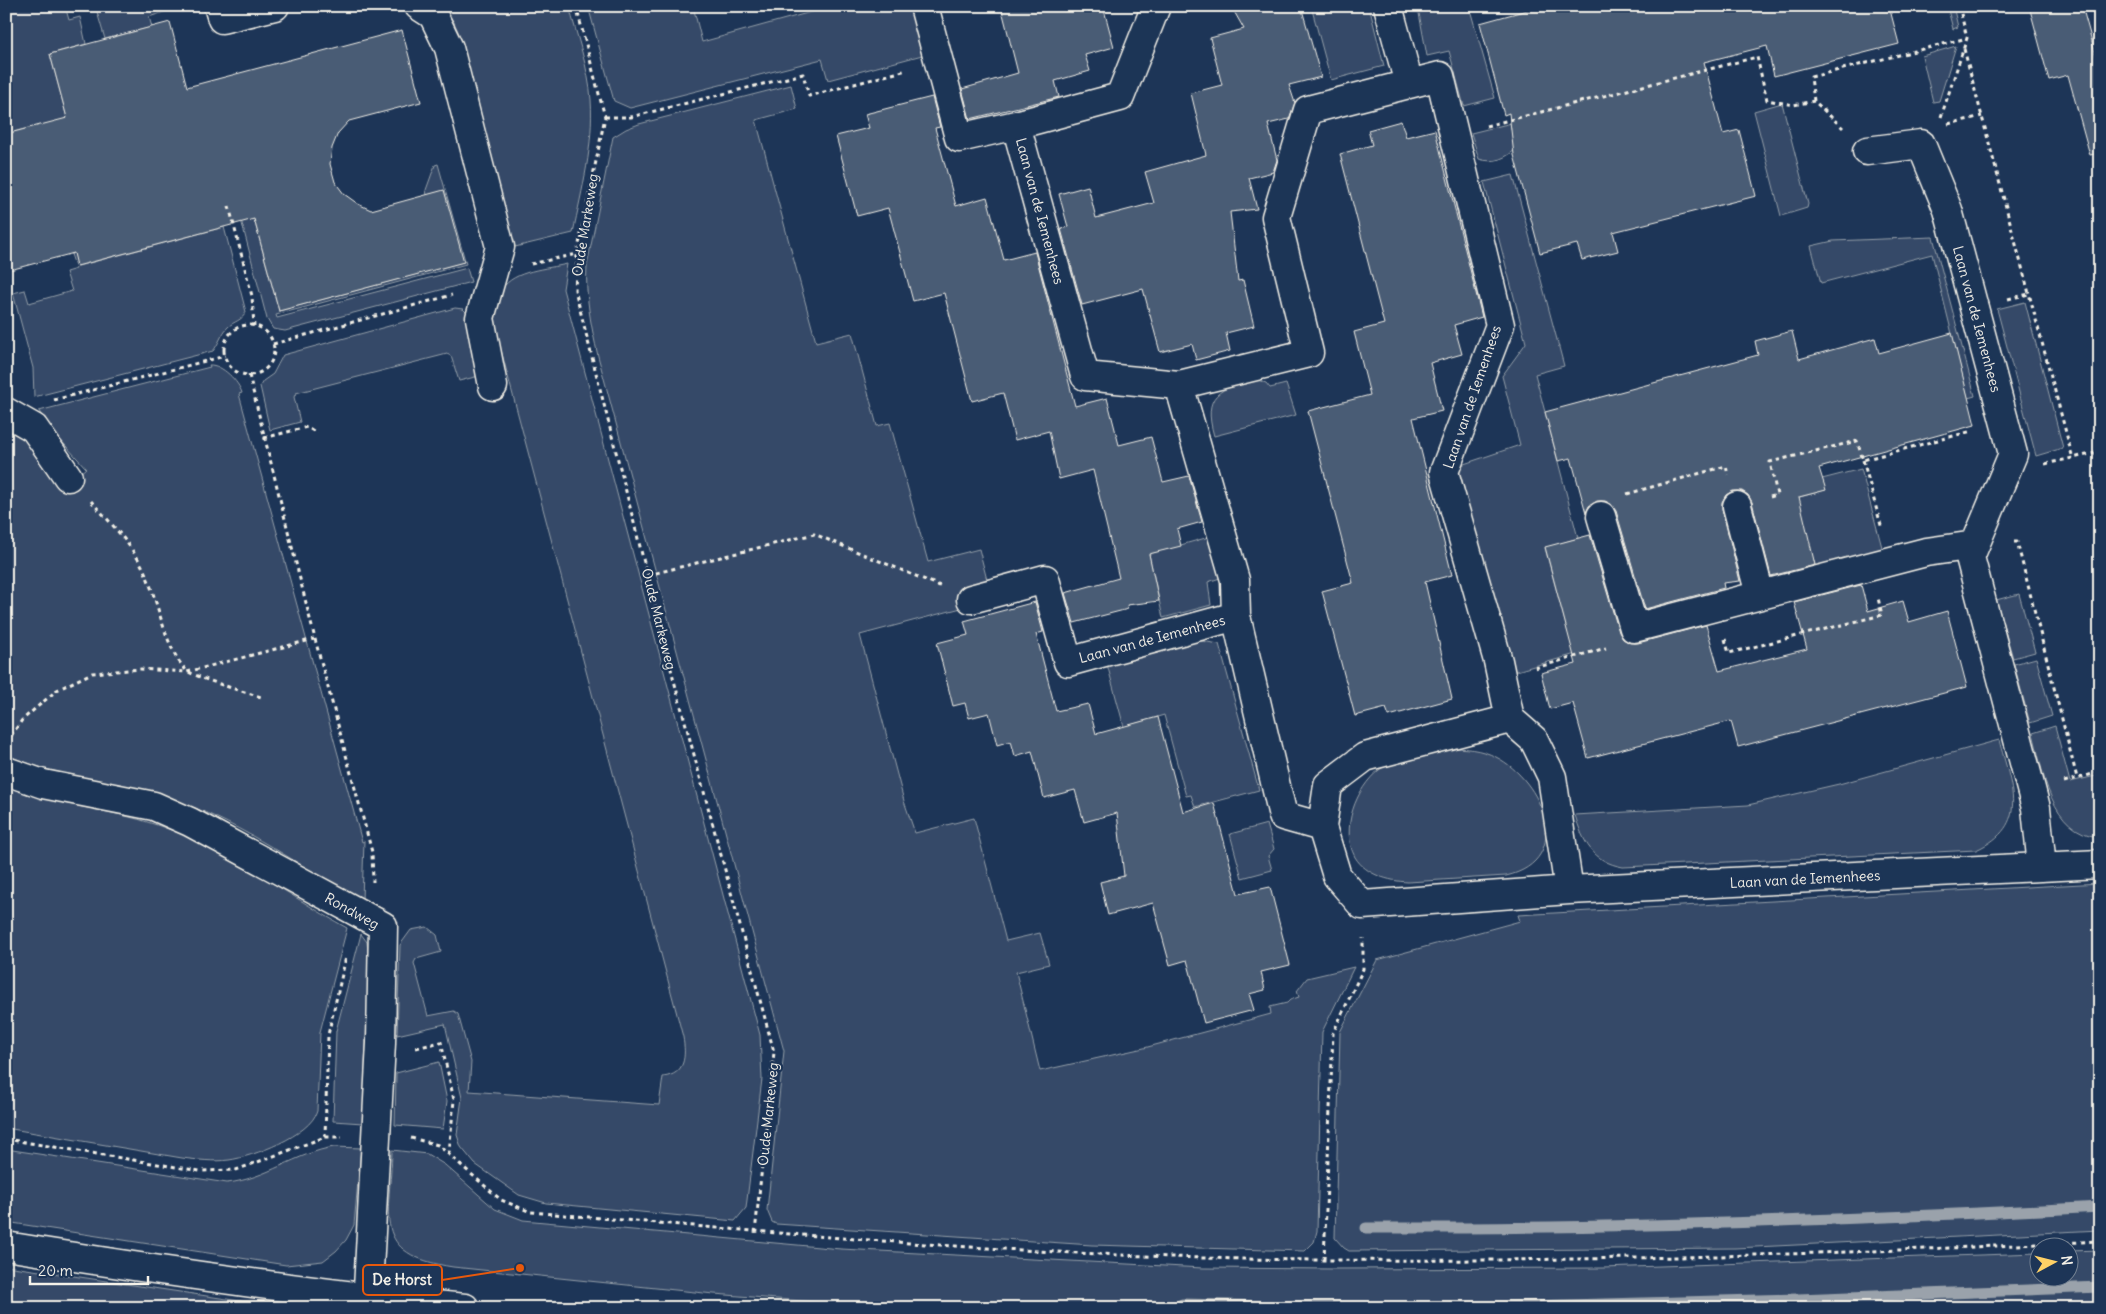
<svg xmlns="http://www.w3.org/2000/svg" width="2106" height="1314" font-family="Delius,sans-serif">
  <rect width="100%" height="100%" fill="#1d3557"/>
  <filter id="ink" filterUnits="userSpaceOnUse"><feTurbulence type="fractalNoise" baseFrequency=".02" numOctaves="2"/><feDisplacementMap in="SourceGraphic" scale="10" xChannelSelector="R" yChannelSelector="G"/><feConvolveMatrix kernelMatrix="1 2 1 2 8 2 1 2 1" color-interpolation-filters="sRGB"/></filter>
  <g filter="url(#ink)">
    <path fill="#354a67" stroke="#949ea8" d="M 6,6 L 65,6 L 69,20 L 80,17 L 86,44 L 50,54 L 77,156 L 38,169 L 28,128 L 6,134 Z
      M 99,6 L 166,6 L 167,11 L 149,17 L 152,27 L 105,39 L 97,12 Z
      M 441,6 L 569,6 C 577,37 589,69 591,100 C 594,145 582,189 573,233 L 515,247 L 460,36 L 454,22 Z
      M 588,6 L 693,6 L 702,42 L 833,6 L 914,6 L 926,54 L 828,80 L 822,59 L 630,108 L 614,101 Z
      M 1311,6 L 1369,6 L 1384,66 L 1331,80 Z
      M 1426,6 L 1469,6 L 1495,98 L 1464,106 L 1449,51 L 1427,56 L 1418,8 Z
      M 1947,6 L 1953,6 L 1958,27 L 1953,29 Z
      M 1956,46 L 1939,101 L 1933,102 L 1922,56 Z
      M 791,85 L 797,109 L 756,120 L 816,342 L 852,333 L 877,426 L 890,423 L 928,562 L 979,549 L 987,580 L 961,587 L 965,607 L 860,635 L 904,801 L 915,833 L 974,818 L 1006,941 L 1040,933 L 1049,964 L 1016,972 L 1040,1071 L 1144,1048 L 1271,1014 L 1270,1007 L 1287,1003 L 1290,1000 L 1299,997 L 1297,991 L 1307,978 L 1354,967 L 1322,1032 L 1317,1231 L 1314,1242 L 1305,1251 L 1092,1245 L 776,1224 L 772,1222 L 767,1210 L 784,1051 L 598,356 C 591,325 585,297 587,265 L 613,137 L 626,129 L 639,124 Z
      M 1782,103 L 1808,204 L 1807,208 L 1781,216 L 1754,111 Z
      M 1544,115 C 1528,135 1509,169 1479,159 L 1471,133 Z
      M 438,164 L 466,264 L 276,315 L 277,318 L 467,268 L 471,282 L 285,331 L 273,329 L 267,319 L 234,193 L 246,190 L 279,311 L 463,262 L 444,191 L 427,195 L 426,190 L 435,165 Z
      M 1513,175 L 1564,366 L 1535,374 L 1578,538 L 1545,548 L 1568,633 L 1607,645 L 1513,672 L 1458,466 L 1520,445 L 1502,376 L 1526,343 L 1484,182 Z
      M 224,227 L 246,312 C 242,321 234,321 228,327 C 221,334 219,344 213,351 L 34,397 L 33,368 L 13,293 L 25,290 L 29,303 L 72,291 L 66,272 L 76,269 L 71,254 L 74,253 L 78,266 Z
      M 1933,237 L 1975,396 L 1968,398 L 1932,254 L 1821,283 L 1811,246 L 1833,241 Z
      M 567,264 L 563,289 L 760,1035 L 762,1079 L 746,1208 L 735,1221 L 546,1203 L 519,1195 L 475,1164 L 461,1147 L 457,1135 L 462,1098 L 445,1024 L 397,1035 L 400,945 L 411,930 L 427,927 L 437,935 L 441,952 L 416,959 L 414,963 L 428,1016 L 454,1011 L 458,1014 L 471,1062 L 469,1091 L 659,1105 L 663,1077 C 686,1074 686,1056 683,1037 L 492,316 C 495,308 497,296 502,289 C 514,270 547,269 567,264 Z
      M 2025,302 L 2063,448 L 2036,456 L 1997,309 Z
      M 455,308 L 463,309 L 469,315 L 483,375 L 459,381 L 451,356 L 447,354 L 296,393 L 294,397 L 300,422 L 270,430 L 260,386 L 263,381 L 273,374 L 283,355 Z
      M 209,365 C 222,364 239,382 242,393 L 239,394 L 362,842 L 364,841 L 362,900 L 346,893 C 290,858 233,820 171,799 C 117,780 58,779 6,754 L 6,429 L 22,437 L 66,485 L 86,468 L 46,424 L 39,411 L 210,367 Z
      M 1255,379 L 1266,383 L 1270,388 L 1286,384 L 1296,415 L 1214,436 C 1202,394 1219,389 1255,379 Z
      M 1861,469 L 1883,551 L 1782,578 L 1780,576 L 1815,566 L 1796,498 L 1825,490 L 1822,479 Z
      M 1209,537 L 1220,578 L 1208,582 L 1211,605 L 1163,618 L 1149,554 Z
      M 2019,594 L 2035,652 L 2013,658 L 1996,600 Z
      M 1196,640 L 1219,644 L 1259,790 L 1195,807 L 1191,795 L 1186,796 L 1164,715 L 1124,727 L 1107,664 Z
      M 2036,658 L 2052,716 L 2030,723 L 2014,664 Z
      M 2055,726 L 2070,782 L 2100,775 L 2100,837 C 2050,833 2043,771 2033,733 Z
      M 1999,740 C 2011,786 2031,825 1976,850 L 1623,867 C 1593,862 1583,842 1575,815 L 1748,805 L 1839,784 Z
      M 1448,748 C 1464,748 1481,749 1496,757 C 1542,780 1576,860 1506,876 L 1408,882 C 1389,881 1366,875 1355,857 C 1340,829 1356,788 1379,770 C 1397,756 1426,754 1448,748 Z
      M 6,786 C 54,806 108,808 157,825 C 226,848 284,893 347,928 L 320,1032 L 317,1111 C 311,1135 252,1157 229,1160 C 214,1162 198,1160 182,1158 L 6,1128 Z
      M 1267,824 L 1274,849 L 1268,856 L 1272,870 L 1242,878 L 1230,834 Z
      M 2100,883 L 2100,1230 L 1735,1248 L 1349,1251 L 1344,1248 L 1335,1238 L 1340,1032 L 1377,960 L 1520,921 L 1518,915 Z
      M 361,934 L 367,942 L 369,962 L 363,1123 L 333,1121 L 336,1031 Z
      M 439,1062 L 447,1101 L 443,1129 L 395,1125 L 396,1073 Z
      M 334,1147 L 361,1148 L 354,1225 L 346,1240 L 336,1251 L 323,1261 L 286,1265 L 6,1222 L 6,1149 L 227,1183 C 266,1179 296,1153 334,1147 Z
      M 392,1150 L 427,1154 L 445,1165 L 495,1209 L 523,1220 L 841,1249 L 1203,1268 L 1335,1269 L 1603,1268 L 2038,1253 L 2038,1276 L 2068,1276 L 2069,1251 L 2100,1250 L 2100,1308 L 891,1308 L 714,1294 L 453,1267 C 368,1254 391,1215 392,1150 Z
      M 6,1266 L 287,1308 L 57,1308 L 6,1300 Z"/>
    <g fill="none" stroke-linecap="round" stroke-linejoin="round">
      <path stroke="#9aa2ab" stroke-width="11" d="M 1366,1228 C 1611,1229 1855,1220 2100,1207
        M 1182,1304 L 1355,1308
        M 1451,1308 L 1798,1299 L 2100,1287"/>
    </g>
    <path fill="#485b74" stroke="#f4f1e8" d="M 1001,6 L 1103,6 L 1114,47 L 1085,55 L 1090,71 L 1055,81 L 1059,97 L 970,119 L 962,89 L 1018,73 Z
      M 1231,6 L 1301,6 L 1321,77 L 1289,85 L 1295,103 L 1289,119 L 1268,124 L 1277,160 L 1273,172 L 1249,178 L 1257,209 L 1230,212 L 1238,281 L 1243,280 L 1254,326 L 1226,333 L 1230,351 L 1196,360 L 1192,344 L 1160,352 L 1143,289 L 1082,305 L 1061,229 L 1068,227 L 1059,194 L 1088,186 L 1096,218 L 1154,203 L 1145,172 L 1206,155 L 1191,93 L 1222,85 L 1210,38 L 1244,29 Z
      M 1542,6 L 1889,6 L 1899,44 L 1774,76 L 1767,46 L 1704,62 L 1723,134 L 1739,130 L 1756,196 L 1613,232 L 1618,251 L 1582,260 L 1577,244 L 1540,253 L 1514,155 L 1509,113 L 1504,115 L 1480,23 Z
      M 2029,6 L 2082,6 L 2100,70 L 2100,153 L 2090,155 L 2068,75 L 2049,80 Z
      M 170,22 L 187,87 L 402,30 L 421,102 L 349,121 L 338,133 L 332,148 L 330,164 L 335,182 L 344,194 L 358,204 L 371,210 L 444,190 L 464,262 L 279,311 L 254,219 L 77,266 L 74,253 L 6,271 L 6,134 L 67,118 L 50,54 Z
      M 932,97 L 940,127 L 935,128 L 956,206 L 987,197 L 1004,260 L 1035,252 L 1075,406 L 1107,398 L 1119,445 L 1151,437 L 1163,482 L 1189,476 L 1202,522 L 1177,529 L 1181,546 L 1149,554 L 1159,601 L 1127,605 L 1128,609 L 1074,623 L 1065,593 L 1119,578 L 1093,470 L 1059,479 L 1049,431 L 1015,440 L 1003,393 L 972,401 L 944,293 L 913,301 L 888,208 L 857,216 L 836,136 L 869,128 L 865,114 Z
      M 1401,121 L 1406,137 L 1435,130 L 1482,317 L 1454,325 L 1462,354 L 1430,363 L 1442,411 L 1413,418 L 1452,575 L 1425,582 L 1452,699 L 1389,716 L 1386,708 L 1355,716 L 1322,591 L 1353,583 L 1308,411 L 1370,395 L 1354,332 L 1384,324 L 1340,154 L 1372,145 L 1368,130 Z
      M 1792,331 L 1799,359 L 1875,338 L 1879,353 L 1952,333 L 1975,425 L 1819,468 L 1826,490 L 1799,497 L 1815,565 L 1771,576 L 1752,502 L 1748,495 L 1742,491 L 1733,491 L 1726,495 L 1722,502 L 1722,509 L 1740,581 L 1723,583 L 1724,588 L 1645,609 L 1616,511 L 1611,504 L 1605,501 L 1597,501 L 1589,506 L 1586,513 L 1571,458 L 1558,461 L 1545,412 L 1758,355 L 1755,341 Z
      M 1590,535 L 1619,632 L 1623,639 L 1630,643 L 1638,643 L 1706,625 L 1719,671 L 1807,649 L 1794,602 L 1861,585 L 1868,611 L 1903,601 L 1909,622 L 1947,611 L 1967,687 L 1738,747 L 1731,721 L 1588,758 L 1573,703 L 1550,709 L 1541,673 L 1576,664 L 1545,547 Z
      M 1035,602 L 1043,632 L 1036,634 L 1056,711 L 1088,704 L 1096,734 L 1158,717 L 1183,812 L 1214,803 L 1238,894 L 1270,887 L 1290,965 L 1261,972 L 1265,990 L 1249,994 L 1254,1010 L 1204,1023 L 1187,960 L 1170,965 L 1153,903 L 1108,915 L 1100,882 L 1124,876 L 1117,813 L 1084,822 L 1075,790 L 1044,798 L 1032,751 L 1015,756 L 1011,741 L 997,745 L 989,713 L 969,718 L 965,703 L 953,706 L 937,643 L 968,635 L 964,621 Z"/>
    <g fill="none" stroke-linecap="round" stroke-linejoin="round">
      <g stroke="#f4f1e8" stroke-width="31">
        <path id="minor" d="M 218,6 L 222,19 L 275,6
          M 419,6 L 433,15 L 449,48 L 500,247 L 480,318 L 493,386
          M 924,6 L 959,138 L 1016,125
          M 1156,6 L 1120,97 L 1016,125 L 1085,376 L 1179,385
          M 1388,6 L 1409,84 L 1440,76 L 1500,325 L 1444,472 L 1498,661 L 1510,719 L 1534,740 L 1552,777 L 1569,890 L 1362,905 L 1337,876 L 1322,827 L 1328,785 L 1365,757 L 1510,719
          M 1867,151 L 1921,144 L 1948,210 L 2013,454 L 1970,557 L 2036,808 L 2042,867
          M 6,412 L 34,428 L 68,477
          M 1737,506 L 1760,595
          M 1601,516 L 1634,628 L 1926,552 L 1975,545
          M 971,599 L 1045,579 L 1068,662 L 1236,616
          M 6,771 L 43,784 L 154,806 L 190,822 L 383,926 L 381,1043 L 367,1308
          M 1322,827 L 1283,816 L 1236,616 L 1235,580 L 1179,385 L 1309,353 L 1276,217 L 1308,110 L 1409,84
          M 1569,890 L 2100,864"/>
      </g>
      <g stroke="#f4f1e8" stroke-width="31">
        <path id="major" d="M 6,1246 C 159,1271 311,1293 465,1308"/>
      </g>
      <path stroke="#f4f1e8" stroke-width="3" stroke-dasharray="4 4" stroke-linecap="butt" d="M 576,6 L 605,117 L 577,254 L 575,290 L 672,673 L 774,1052 L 755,1233
        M 1964,49 L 2073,459
        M 1814,101 L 1811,77 L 1967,38
        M 605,117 L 631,117 L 803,74 L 809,96 L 907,70
        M 1941,117 L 1967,38 L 1959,6
        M 1948,124 L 1982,116
        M 1486,126 L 1757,57 L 1767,100 L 1793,105 L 1814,101 L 1843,128
        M 229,206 L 252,296 L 254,326
        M 531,264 L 577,254
        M 2008,299 L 2029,294
        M224 350a25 25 0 1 1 50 0a25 25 0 1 1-50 0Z
        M 273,344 L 452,295
        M 249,375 L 315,639 L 372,852 L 373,882
        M 54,400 L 225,356
        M 264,438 L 307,427 L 317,433
        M 1863,460 L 1882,529
        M 2045,464 L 2100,452
        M 1627,494 L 1726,466 L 1728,475
        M 1770,497 L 1777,495 L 1770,462 L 1857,441 L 1863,460 L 1972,431
        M 91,501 C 109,521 128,541 141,564 C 158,595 163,646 186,670 C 193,677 248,693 261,697
        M 2014,542 L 2017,542 L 2077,778
        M 648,575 L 814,534 L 940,586
        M 1725,639 L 1729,653 L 1882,615 L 1878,598
        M 1535,668 L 1606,648
        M 11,736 L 22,720 L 57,690 L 92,673 L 141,669 L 187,672 L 314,639
        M 2064,782 L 2100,772
        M 416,1048 L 441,1042 L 454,1100 L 449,1153
        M 325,1137 L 328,1035 L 346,957
        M 411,1138 L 438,1145 L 501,1200 L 531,1212 C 796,1235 1061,1259 1327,1260 C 1584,1262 1842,1254 2100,1241
        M 6,1139 L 200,1171 L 236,1170 L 325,1137 L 342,1137
        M 1324,1260 L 1333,1033 L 1363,969 L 1363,938"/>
      <use href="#minor" stroke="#1d3557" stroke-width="28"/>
      <use href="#major" stroke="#1d3557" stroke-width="28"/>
    </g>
  </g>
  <g text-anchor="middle" stroke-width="4.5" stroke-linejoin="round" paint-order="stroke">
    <g font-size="14" fill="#f4f1e8" stroke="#1d3557">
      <text transform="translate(1040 211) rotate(75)" y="5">Laan van de Iemenhees</text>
      <text transform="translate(585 225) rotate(-81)" y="5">Oude Markeweg</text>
      <text transform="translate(1977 319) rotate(75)" y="5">Laan van de Iemenhees</text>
      <text transform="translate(1472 397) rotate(-71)" y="5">Laan van de Iemenhees</text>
      <text transform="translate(659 619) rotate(76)" y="5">Oude Markeweg</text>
      <text transform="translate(1152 639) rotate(-15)" y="5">Laan van de Iemenhees</text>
      <text transform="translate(1805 879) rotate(-3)" y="5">Laan van de Iemenhees</text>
      <text transform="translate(352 911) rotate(29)" y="5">Rondweg</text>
      <text transform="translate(768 1114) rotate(-84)" y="5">Oude Markeweg</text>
    </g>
  </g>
  <path fill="none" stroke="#e8590c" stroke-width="2" d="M520 1268L442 1280"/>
  <circle fill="#e8590c" stroke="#1d3557" stroke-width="2" cx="520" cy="1268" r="5"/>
  <rect fill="#1d3557" stroke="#e8590c" stroke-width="2" x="363" y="1265" width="79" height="30" rx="5"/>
  <g font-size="15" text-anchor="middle" font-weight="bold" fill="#f4f1e8">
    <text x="402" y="1285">De Horst</text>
  </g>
  <rect width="2106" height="1314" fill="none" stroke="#1d3557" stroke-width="25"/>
  <rect x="12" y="12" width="2081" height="1289" fill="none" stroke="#f4f1e8" stroke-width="2" filter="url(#ink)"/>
  <g transform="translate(2054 1262) rotate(83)"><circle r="24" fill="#1d3557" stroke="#738091"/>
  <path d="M0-4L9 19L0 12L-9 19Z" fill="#ffd166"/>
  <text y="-8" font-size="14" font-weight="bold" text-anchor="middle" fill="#f4f1e8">N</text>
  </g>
  <path d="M30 1276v8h118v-8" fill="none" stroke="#f4f1e8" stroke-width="2.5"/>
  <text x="38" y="1276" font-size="15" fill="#f4f1e8" stroke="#1d3557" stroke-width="4" paint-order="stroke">20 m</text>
</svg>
